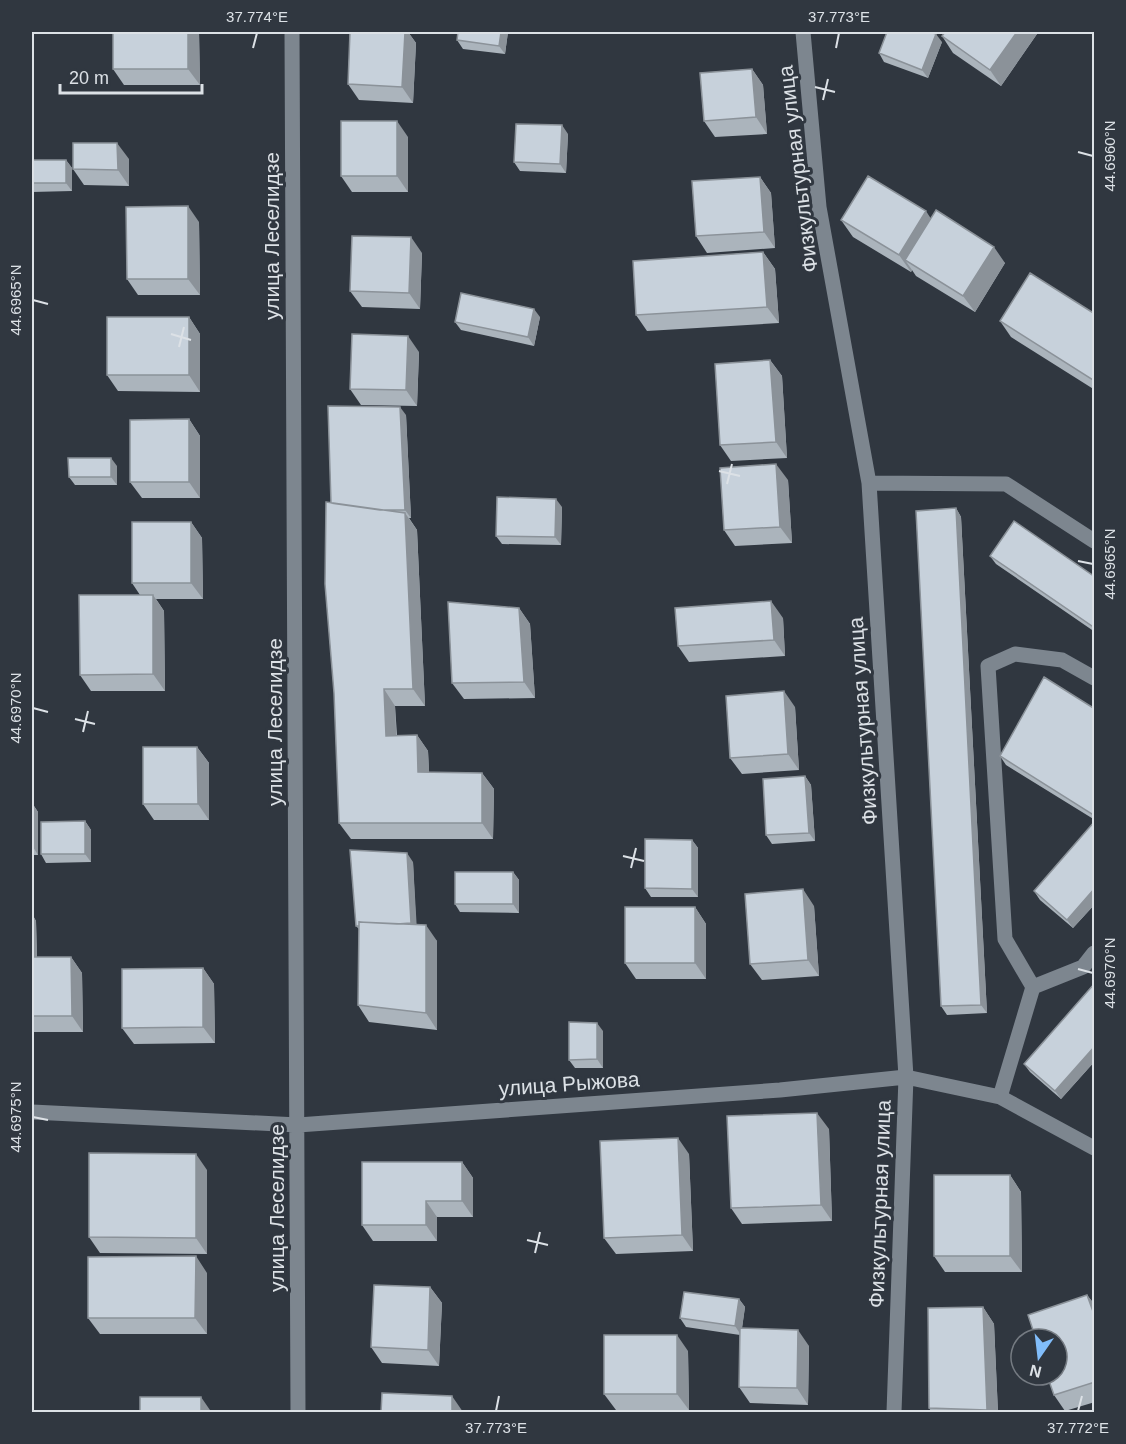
<svg xmlns="http://www.w3.org/2000/svg" width="1126" height="1444" font-family="Arial,sans-serif">
  <rect width="100%" height="100%" fill="#303740"/>
  <g fill="none" stroke-linecap="round" stroke-linejoin="round">
    <path stroke="#7d868f" stroke-width="15" d="M 292,32 L 298,1412
      M 803,32 L 819,207 L 869,483 L 906,1077 L 894,1412
      M 869,483 L 1006,484 L 1094,541
      M 1033,987 L 1083,967 L 1094,953
      M 1000,1097 L 1033,987 L 1005,939 L 988,666 L 1015,654 L 1062,660 L 1094,678
      M 32,1112 L 298,1125 L 780,1090 L 906,1077 L 1000,1097 L 1094,1148"/>
  </g>
  <path fill="#abb4bc" d="M 199,32 L 200,85 L 124,85 L 113,69 Z
    M 350,32 L 408,32 L 416,43 L 413,103 L 359,100 L 348,84 Z
    M 508,32 L 505,54 L 463,49 L 457,40 Z
    M 1037,34 L 1001,86 L 953,53 L 942,36 Z
    M 942,42 L 928,78 L 884,62 L 879,53 Z
    M 752,69 L 763,85 L 767,134 L 715,137 L 704,121 Z
    M 568,134 L 566,173 L 520,171 L 514,162 Z
    M 408,137 L 408,192 L 352,192 L 341,176 Z
    M 129,159 L 129,186 L 84,185 L 73,169 Z
    M 32,160 L 66,160 L 72,168 L 72,191 L 32,192 Z
    M 760,177 L 771,193 L 775,248 L 707,253 L 696,236 Z
    M 931,218 L 1005,263 L 975,312 L 916,276 L 912,270 L 911,272 L 853,237 L 841,220 Z
    M 199,222 L 200,295 L 138,295 L 127,279 Z
    M 763,252 L 775,269 L 779,323 L 647,331 L 636,315 Z
    M 422,253 L 420,309 L 362,307 L 350,291 Z
    M 1095,314 L 1095,390 L 1011,337 L 1000,321 Z
    M 189,317 L 200,334 L 200,392 L 118,391 L 107,375 Z
    M 540,317 L 534,346 L 461,330 L 455,322 Z
    M 419,352 L 417,406 L 361,405 L 350,389 Z
    M 770,360 L 782,376 L 787,458 L 731,461 L 720,445 Z
    M 406,415 L 411,518 L 409,518 L 417,530 L 425,706 L 395,706 L 397,735 L 417,735 L 428,751 L 429,772 L 482,773 L 494,789 L 493,839 L 351,839 L 339,823 L 331,502 Z
    M 189,419 L 200,436 L 200,498 L 142,498 L 130,482 Z
    M 117,466 L 117,485 L 75,485 L 69,477 Z
    M 788,480 L 792,543 L 735,546 L 724,530 Z
    M 562,507 L 561,545 L 502,544 L 496,536 Z
    M 956,508 L 961,517 L 987,1013 L 947,1015 L 941,1006 Z
    M 191,522 L 202,538 L 203,599 L 156,599 L 164,611 L 165,691 L 91,691 L 80,675 L 140,595 L 132,583 Z
    M 990,556 L 1095,577 L 1095,632 L 996,564 Z
    M 519,608 L 530,624 L 535,698 L 464,699 L 452,683 Z
    M 783,618 L 785,656 L 689,662 L 678,646 Z
    M 795,707 L 799,770 L 742,774 L 730,758 Z
    M 1095,709 L 1095,820 L 1006,765 L 1000,756 Z
    M 197,747 L 209,763 L 209,820 L 154,820 L 143,804 Z
    M 805,776 L 811,785 L 815,841 L 772,844 L 766,835 Z
    M 32,803 L 38,812 L 38,855 L 32,855 Z
    M 85,821 L 91,830 L 91,862 L 46,863 L 41,854 Z
    M 1095,821 L 1095,904 L 1073,928 L 1040,900 L 1034,891 Z
    M 692,840 L 698,848 L 698,897 L 651,897 L 645,888 Z
    M 413,862 L 416,925 L 437,941 L 437,1030 L 369,1022 L 358,1005 L 359,929 L 356,926 Z
    M 513,872 L 519,880 L 519,913 L 460,912 L 455,904 Z
    M 814,906 L 819,976 L 762,980 L 750,964 Z
    M 695,907 L 706,924 L 706,979 L 636,979 L 625,963 Z
    M 32,914 L 36,921 L 37,957 L 71,957 L 82,973 L 83,1032 L 32,1032 Z
    M 203,968 L 214,984 L 215,1043 L 134,1044 L 122,1028 Z
    M 1095,983 L 1095,1061 L 1061,1099 L 1030,1072 L 1024,1064 Z
    M 603,1031 L 603,1068 L 575,1068 L 569,1060 Z
    M 829,1129 L 832,1221 L 742,1224 L 731,1208 Z
    M 689,1154 L 693,1251 L 616,1254 L 604,1238 Z
    M 462,1162 L 473,1178 L 473,1217 L 437,1217 L 437,1241 L 373,1241 L 362,1225 Z
    M 207,1170 L 207,1254 L 100,1253 L 89,1237 Z
    M 1010,1175 L 1021,1192 L 1022,1272 L 945,1272 L 934,1256 Z
    M 207,1273 L 207,1334 L 100,1334 L 88,1318 Z
    M 430,1287 L 442,1303 L 439,1366 L 382,1363 L 371,1347 Z
    M 1087,1295 L 1095,1305 L 1095,1402 L 1065,1411 L 1054,1395 Z
    M 739,1299 L 745,1307 L 742,1328 L 809,1346 L 808,1405 L 750,1403 L 739,1387 L 740,1335 L 686,1327 L 680,1318 Z
    M 983,1307 L 994,1324 L 998,1413 L 932,1413 L 929,1408 Z
    M 688,1351 L 689,1410 L 616,1410 L 604,1394 Z"/>
  <path fill="#8b9299" d="M 188,32 L 199,32 L 200,85 L 188,69 Z
    M 405,32 L 408,32 L 416,43 L 413,103 L 402,87 Z
    M 501,32 L 508,32 L 505,54 L 499,46 Z
    M 1017,32 L 1035,32 L 1037,34 L 1001,86 L 990,70 Z
    M 936,34 L 942,42 L 928,78 L 922,70 Z
    M 752,69 L 763,85 L 767,134 L 756,117 Z
    M 397,121 L 408,137 L 408,192 L 397,176 Z
    M 562,125 L 568,134 L 566,173 L 560,164 Z
    M 117,143 L 129,159 L 129,186 L 118,170 Z
    M 66,160 L 72,168 L 72,191 L 66,183 Z
    M 760,177 L 771,193 L 775,248 L 764,232 Z
    M 188,206 L 199,222 L 200,295 L 188,279 Z
    M 926,211 L 937,228 L 905,260 L 912,270 L 911,272 L 899,255 Z
    M 411,237 L 422,253 L 420,309 L 409,293 Z
    M 994,247 L 1005,263 L 975,312 L 963,296 Z
    M 763,252 L 775,269 L 779,323 L 767,307 Z
    M 534,309 L 540,317 L 534,346 L 528,337 Z
    M 189,317 L 200,334 L 200,392 L 189,375 Z
    M 408,336 L 419,352 L 417,406 L 406,390 Z
    M 770,360 L 782,376 L 787,458 L 776,442 Z
    M 400,407 L 406,415 L 411,518 L 405,510 Z
    M 189,419 L 200,436 L 200,498 L 189,482 Z
    M 111,458 L 117,466 L 117,485 L 111,477 Z
    M 776,464 L 788,480 L 792,543 L 780,527 Z
    M 556,499 L 562,507 L 561,545 L 555,537 Z
    M 956,508 L 961,517 L 987,1013 L 981,1005 Z
    M 405,513 L 417,530 L 425,706 L 413,689 Z
    M 191,522 L 202,538 L 203,599 L 191,583 Z
    M 153,595 L 164,611 L 165,691 L 153,674 Z
    M 771,601 L 783,618 L 785,656 L 774,640 Z
    M 519,608 L 530,624 L 535,698 L 524,682 Z
    M 384,689 L 395,706 L 397,752 L 386,736 Z
    M 784,691 L 795,707 L 799,770 L 788,754 Z
    M 417,735 L 428,751 L 430,788 L 418,772 Z
    M 197,747 L 209,763 L 209,820 L 198,804 Z
    M 482,773 L 494,789 L 493,839 L 482,823 Z
    M 805,776 L 811,785 L 815,841 L 809,833 Z
    M 32,803 L 38,812 L 38,855 L 33,847 Z
    M 85,821 L 91,830 L 91,862 L 85,854 Z
    M 692,840 L 698,848 L 698,897 L 692,889 Z
    M 407,853 L 413,862 L 417,931 L 411,923 Z
    M 513,872 L 519,880 L 519,913 L 513,904 Z
    M 1095,888 L 1095,904 L 1073,928 L 1067,920 Z
    M 803,889 L 814,906 L 819,976 L 808,960 Z
    M 695,907 L 706,924 L 706,979 L 695,963 Z
    M 32,914 L 36,921 L 37,962 L 32,955 Z
    M 426,925 L 437,941 L 437,1030 L 426,1013 Z
    M 71,957 L 82,973 L 83,1032 L 72,1016 Z
    M 203,968 L 214,984 L 215,1043 L 203,1027 Z
    M 597,1023 L 603,1031 L 603,1068 L 597,1059 Z
    M 1095,1046 L 1095,1061 L 1061,1099 L 1055,1091 Z
    M 817,1113 L 829,1129 L 832,1221 L 821,1205 Z
    M 678,1138 L 689,1154 L 693,1251 L 682,1235 Z
    M 196,1154 L 207,1170 L 207,1254 L 196,1238 Z
    M 462,1162 L 473,1178 L 473,1217 L 462,1201 Z
    M 1010,1175 L 1021,1192 L 1022,1272 L 1010,1256 Z
    M 426,1201 L 437,1217 L 437,1241 L 426,1225 Z
    M 196,1256 L 207,1273 L 207,1334 L 195,1318 Z
    M 430,1287 L 442,1303 L 439,1366 L 428,1350 Z
    M 1087,1295 L 1095,1305 L 1095,1317 Z
    M 739,1299 L 745,1307 L 741,1335 L 735,1326 Z
    M 983,1307 L 994,1324 L 998,1413 L 988,1413 L 987,1410 Z
    M 798,1330 L 809,1346 L 808,1405 L 797,1388 Z
    M 677,1335 L 688,1351 L 689,1410 L 677,1394 Z
    M 452,1396 L 463,1412 L 463,1413 L 452,1413 Z
    M 201,1397 L 212,1413 L 201,1413 Z"/>
  <path fill="#c7d1db" stroke="#8b9299" stroke-width="1.5" d="M 113,32 L 188,32 L 188,69 L 113,69 Z
    M 350,32 L 405,32 L 402,87 L 348,84 Z
    M 458,32 L 501,32 L 499,46 L 457,40 Z
    M 887,32 L 929,32 L 936,34 L 922,70 L 879,53 Z
    M 945,32 L 1017,32 L 990,70 L 942,36 Z
    M 752,69 L 756,117 L 704,121 L 700,73 Z
    M 341,121 L 397,121 L 397,176 L 341,176 Z
    M 516,124 L 562,125 L 560,164 L 514,162 Z
    M 73,143 L 117,143 L 118,170 L 73,169 Z
    M 32,160 L 66,160 L 66,183 L 32,183 Z
    M 868,176 L 926,211 L 899,255 L 841,220 Z
    M 760,177 L 764,232 L 696,236 L 692,181 Z
    M 188,206 L 188,279 L 127,279 L 126,207 Z
    M 936,210 L 994,247 L 963,296 L 905,260 Z
    M 352,236 L 411,237 L 409,293 L 350,291 Z
    M 763,252 L 767,307 L 636,315 L 633,261 Z
    M 1030,273 L 1095,314 L 1095,377 L 1093,380 L 1000,321 Z
    M 461,293 L 534,309 L 528,337 L 455,322 Z
    M 107,317 L 189,317 L 189,375 L 107,375 Z
    M 352,334 L 408,336 L 406,390 L 350,389 Z
    M 770,360 L 776,442 L 720,445 L 715,364 Z
    M 328,406 L 400,407 L 405,510 L 380,510 L 331,503 Z
    M 189,419 L 189,482 L 130,482 L 130,420 Z
    M 68,458 L 111,458 L 111,477 L 69,477 Z
    M 776,464 L 780,527 L 724,530 L 720,468 Z
    M 497,497 L 556,499 L 555,537 L 496,536 Z
    M 326,502 L 405,513 L 413,689 L 384,689 L 386,736 L 417,735 L 418,772 L 482,773 L 482,823 L 339,823 L 334,693 L 325,584 Z
    M 956,508 L 981,1005 L 941,1006 L 916,511 Z
    M 1014,521 L 1095,577 L 1095,628 L 990,556 Z
    M 132,522 L 191,522 L 191,583 L 132,583 Z
    M 79,595 L 153,595 L 153,674 L 80,675 Z
    M 771,601 L 774,640 L 678,646 L 675,608 Z
    M 448,602 L 519,608 L 524,682 L 452,683 Z
    M 1044,677 L 1095,709 L 1095,816 L 1000,756 Z
    M 784,691 L 788,754 L 730,758 L 726,696 Z
    M 143,747 L 197,747 L 198,804 L 143,804 Z
    M 805,776 L 809,833 L 766,835 L 763,779 Z
    M 32,803 L 33,847 L 32,847 Z
    M 85,821 L 85,854 L 41,854 L 41,822 Z
    M 1095,821 L 1095,888 L 1067,920 L 1034,891 Z
    M 645,839 L 692,840 L 692,889 L 645,888 Z
    M 350,850 L 407,853 L 411,923 L 397,924 L 359,922 L 359,926 L 356,926 Z
    M 455,872 L 513,872 L 513,904 L 455,904 Z
    M 803,889 L 808,960 L 750,964 L 745,894 Z
    M 625,907 L 695,907 L 695,963 L 625,963 Z
    M 359,922 L 426,925 L 426,1013 L 358,1005 Z
    M 32,957 L 71,957 L 72,1016 L 32,1016 Z
    M 203,968 L 203,1027 L 122,1028 L 122,969 Z
    M 1095,983 L 1095,1046 L 1055,1091 L 1024,1064 Z
    M 569,1022 L 597,1023 L 597,1059 L 569,1060 Z
    M 817,1113 L 821,1205 L 731,1208 L 727,1116 Z
    M 678,1138 L 682,1235 L 604,1238 L 600,1141 Z
    M 89,1153 L 196,1154 L 196,1238 L 89,1237 Z
    M 362,1162 L 462,1162 L 462,1201 L 426,1201 L 426,1225 L 362,1225 Z
    M 934,1175 L 1010,1175 L 1010,1256 L 934,1256 Z
    M 196,1256 L 195,1318 L 88,1318 L 88,1257 Z
    M 374,1285 L 430,1287 L 428,1350 L 371,1347 Z
    M 684,1292 L 739,1299 L 735,1326 L 680,1318 Z
    M 1087,1295 L 1095,1317 L 1095,1382 L 1054,1395 L 1047,1375 L 1057,1375 L 1057,1339 L 1036,1339 L 1028,1315 Z
    M 983,1307 L 987,1410 L 929,1408 L 928,1308 Z
    M 740,1328 L 798,1330 L 797,1388 L 739,1387 Z
    M 604,1335 L 677,1335 L 677,1394 L 604,1394 Z
    M 382,1393 L 452,1396 L 452,1413 L 381,1413 Z
    M 140,1397 L 201,1397 L 201,1413 L 140,1413 Z"/>
  <path fill="none" stroke="#dce1e6" stroke-width="2" d="M 253,48 L 257,33M 836,48 L 839,33M 815,87 L 835,92M 823,100 L 828,79M 1078,152 L 1093,156M 33,300 L 48,304M 171,334 L 191,340M 179,347 L 184,327M 719,471 L 740,476M 727,484 L 732,464M 1078,561 L 1093,564M 33,708 L 48,712M 75,719 L 95,724M 83,732 L 88,711M 623,856 L 644,861M 631,868 L 636,848M 1078,969 L 1093,973M 33,1117 L 48,1120M 527,1240 L 548,1245M 535,1253 L 540,1232M 496,1411 L 499,1396M 1078,1411 L 1082,1396"/>
  <g text-anchor="middle" stroke-width="6" stroke-linejoin="round" paint-order="stroke">
    <g font-size="21" fill="#dce1e6" stroke="#303740">
      <text transform="translate(798 169) rotate(-97)" y="7">Физкультурная улица</text>
      <text transform="translate(272 236) rotate(-90)" y="7">улица Леселидзе</text>
      <text transform="translate(863 721) rotate(-94)" y="7">Физкультурная улица</text>
      <text transform="translate(275 722) rotate(-90)" y="7">улица Леселидзе</text>
      <text transform="translate(569 1084) rotate(-4)" y="7">улица Рыжова</text>
      <text transform="translate(880 1204) rotate(-88)" y="7">Физкультурная улица</text>
      <text transform="translate(277 1208) rotate(-90)" y="7">улица Леселидзе</text>
    </g>
  </g>
  <rect width="1126" height="1444" fill="none" stroke="#303740" stroke-width="66"/>
  <g transform="translate(1039 1357) rotate(194)"><circle r="28" fill="#303740" stroke="#757b82" stroke-width="1.5"/>
  <path d="M0-4.5L10 22L0 15L-10 22Z" fill="#81bdfa"/>
  <text y="-9" font-size="16" font-weight="bold" text-anchor="middle" fill="#dce1e6">N</text>
  </g>
  <path d="M60 84v9h142v-9" fill="none" stroke="#dce1e6" stroke-width="3"/>
  <text x="69" y="84" font-size="18" fill="#dce1e6" stroke="#303740" stroke-width="4.5" paint-order="stroke">20 m</text>
  <rect x="33" y="33" width="1060" height="1378" fill="none" stroke="#dce1e6" stroke-width="2"/>
  <g font-size="15" text-anchor="middle" fill="#dce1e6">
    <text x="257" y="22">37.774°E</text>
    <text x="839" y="22">37.773°E</text>
    <text transform="translate(1110 156) rotate(-90)" y="5">44.6960°N</text>
    <text transform="translate(16 300) rotate(-90)" y="5">44.6965°N</text>
    <text transform="translate(1110 564) rotate(-90)" y="5">44.6965°N</text>
    <text transform="translate(16 708) rotate(-90)" y="5">44.6970°N</text>
    <text transform="translate(1110 973) rotate(-90)" y="5">44.6970°N</text>
    <text transform="translate(16 1117) rotate(-90)" y="5">44.6975°N</text>
    <text x="496" y="1433">37.773°E</text>
    <text x="1078" y="1433">37.772°E</text>
  </g>
</svg>
